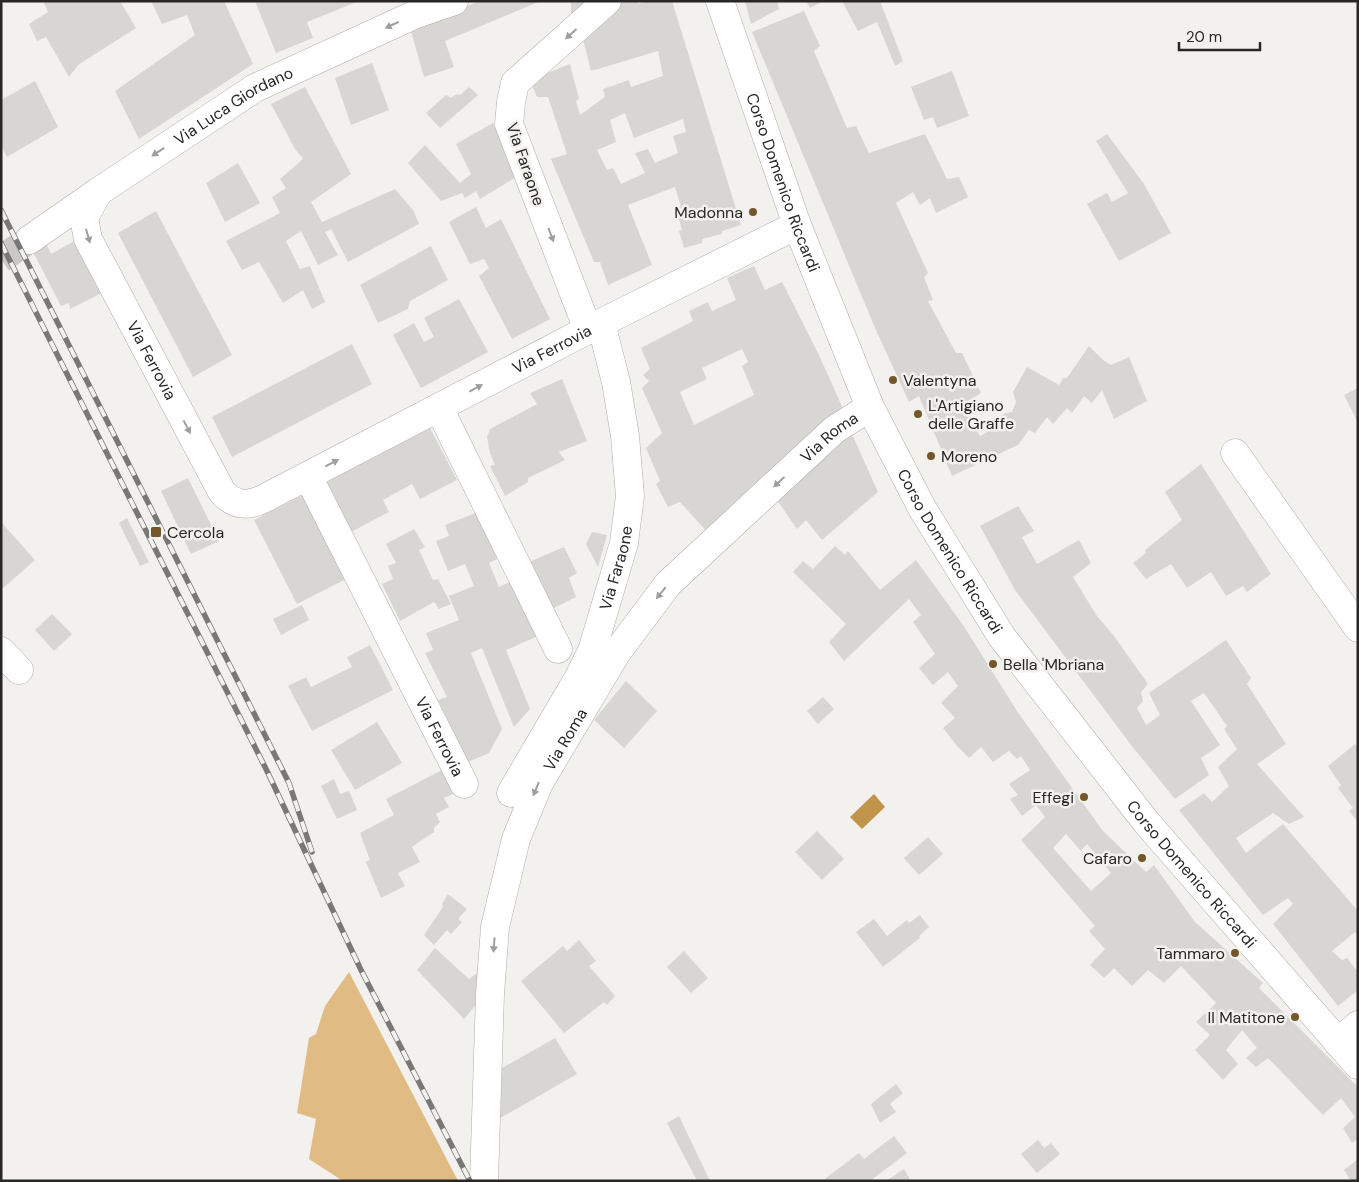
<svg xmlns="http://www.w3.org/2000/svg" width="1359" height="1182" font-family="'DM Sans',sans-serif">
  <rect width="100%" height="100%" fill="#f3f1ed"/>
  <path fill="#e0bc84" d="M 349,972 L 456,1177 L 458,1181 L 343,1181 L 309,1159 L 316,1119 L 297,1113 L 309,1038 L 316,1034 L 325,1006 Z"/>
  <path fill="#c1944b" d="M 874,794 L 885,807 L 862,829 L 850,817 Z"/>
  <path fill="#d8d6d2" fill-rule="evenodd" d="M 43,1 L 120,1 L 136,28 L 78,65 L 69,77 L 46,37 L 37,41 L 29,24 L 48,12 Z
    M 151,1 L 224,1 L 253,64 L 139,139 L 115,91 L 195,35 L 187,15 L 162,24 Z
    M 255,1 L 359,1 L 307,22 L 313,38 L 276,53 Z
    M 480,1 L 541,1 L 445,41 L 454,67 L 424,77 L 410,28 Z
    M 571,1 L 588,1 L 571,16 Z
    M 620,1 L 638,1 L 638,4 L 645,1 L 672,1 L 741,225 L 722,231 L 722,234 L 702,239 L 702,243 L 684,248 L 679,231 L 682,230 L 676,208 L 681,207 L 675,187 L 628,205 L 652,265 L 608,285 L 600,262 L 594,262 L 551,159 L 567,154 L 548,97 L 537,97 L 530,80 L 570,64 L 579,99 L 576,101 L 580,115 L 605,97 L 603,89 L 629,80 L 631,87 L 663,76 L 658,51 L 591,71 L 582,35 ZM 625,113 L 634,138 L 683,119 L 686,132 L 673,136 L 678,153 L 655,163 L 648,149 L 635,153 L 645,173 L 621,184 L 613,168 L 607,170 L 597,150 L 616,142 L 610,120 Z
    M 745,1 L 777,1 L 779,9 L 751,24 Z
    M 806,1 L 823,1 L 810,8 Z
    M 842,1 L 880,1 L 903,61 L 895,66 L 877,22 L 858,31 Z
    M 804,11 L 820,46 L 814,51 L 847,128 L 856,126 L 869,153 L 925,134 L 947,179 L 959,177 L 968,197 L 936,213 L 930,198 L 920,205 L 913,192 L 896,203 L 928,273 L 924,277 L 933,300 L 928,301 L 956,353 L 962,353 L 981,393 L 963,404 L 980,436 L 997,427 L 993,420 L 1006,413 L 1012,412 L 1016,402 L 1013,392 L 1027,367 L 1059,385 L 1063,378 L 1067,378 L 1089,346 L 1103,360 L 1111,365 L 1129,357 L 1147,401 L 1114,419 L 1102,390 L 1092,403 L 1084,396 L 1072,413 L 1067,408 L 1053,424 L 1047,417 L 1035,433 L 1029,430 L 1018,445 L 952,476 L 919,396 L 909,402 L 875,328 L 752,32 Z
    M 372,63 L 389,110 L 351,125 L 335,78 Z
    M 952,71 L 969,116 L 937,128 L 933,117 L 924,120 L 911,87 Z
    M 35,81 L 58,127 L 7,157 L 1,145 L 1,100 Z
    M 305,87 L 351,174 L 311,202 L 322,222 L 395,189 L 413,210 L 419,224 L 348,262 L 331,229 L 325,232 L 338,255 L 318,265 L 301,231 L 286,241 L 300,269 L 310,266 L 325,302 L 312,309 L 303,290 L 283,303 L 259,262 L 242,270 L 226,241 L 280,213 L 272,197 L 286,188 L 280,179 L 303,159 L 295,149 L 271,104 Z
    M 469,87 L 478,95 L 440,128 L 426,113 L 446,95 L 451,98 L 457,94 L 460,95 Z
    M 493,123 L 516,177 L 480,199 L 476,191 L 465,198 L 462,193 L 441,201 L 408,163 L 425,145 L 460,183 L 471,174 L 456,144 Z
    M 1107,134 L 1144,184 L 1171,233 L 1119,261 L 1087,204 L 1107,193 L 1112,202 L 1128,193 L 1096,141 Z
    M 238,163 L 260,203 L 225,222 L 206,183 Z
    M 476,207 L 486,228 L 501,219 L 550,319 L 512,339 L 479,276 L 489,268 L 484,259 L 470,264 L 449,222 Z
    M 156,211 L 232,355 L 193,377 L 118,233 Z
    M 76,240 L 104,292 L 70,309 L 69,303 L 61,306 L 33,252 L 46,243 L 51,254 Z
    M 431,246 L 448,280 L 410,301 L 408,309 L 378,323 L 360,285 Z
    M 754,266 L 765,290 L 782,282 L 818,353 L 845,413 L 710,535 L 680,502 L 668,507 L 656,484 L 660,481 L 646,448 L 662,433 L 642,388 L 649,381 L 643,375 L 650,369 L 641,348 L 693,321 L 689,311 L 708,302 L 712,311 L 736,300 L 727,278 ZM 742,349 L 748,362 L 742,366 L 754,395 L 694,425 L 680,392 L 707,379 L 702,368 Z
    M 459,299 L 488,352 L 421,388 L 393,335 L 414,323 L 424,342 L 434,337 L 424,318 Z
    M 352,344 L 372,384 L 232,457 L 212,417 Z
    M 562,379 L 587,441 L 559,452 L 565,460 L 528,478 L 528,482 L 505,496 L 490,466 L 495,465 L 490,453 L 487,437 L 490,429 L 537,404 L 530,393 Z
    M 1358,388 L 1358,423 L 1344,395 Z
    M 848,425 L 878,492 L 822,540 L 806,520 L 797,529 L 772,493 Z
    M 430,428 L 457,480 L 420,499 L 412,484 L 383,500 L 389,512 L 351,532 L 325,483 Z
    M 1201,464 L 1271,574 L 1247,592 L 1243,586 L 1226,596 L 1211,572 L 1187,588 L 1171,564 L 1146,579 L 1133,563 L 1146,553 L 1145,550 L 1182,520 L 1165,492 Z
    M 188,478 L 219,541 L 191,554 L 161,491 Z
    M 305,494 L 348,578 L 297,604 L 254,520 Z
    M 1018,506 L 1034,531 L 1022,537 L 1037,564 L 1079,540 L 1091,563 L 1073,577 L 1097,616 L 1114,636 L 1148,684 L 1141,692 L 1143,701 L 1137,708 L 1146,725 L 1160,715 L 1149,693 L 1226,640 L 1251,678 L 1247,684 L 1286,744 L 1257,764 L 1304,817 L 1289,824 L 1273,813 L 1236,838 L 1246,853 L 1283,824 L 1358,911 L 1358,937 L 1355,932 L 1332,951 L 1342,960 L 1347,958 L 1358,972 L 1358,990 L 1338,1006 L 1273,924 L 1293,904 L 1288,898 L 1263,915 L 1179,810 L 1204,793 L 1212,802 L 1229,786 L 1218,767 L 1237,749 L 1224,729 L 1227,726 L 1204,693 L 1191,701 L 1220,745 L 1201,758 L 1209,775 L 1175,799 L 1131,745 L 1015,590 L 980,526 Z
    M 478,512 L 497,559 L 489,563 L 499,587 L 510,582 L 538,636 L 506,650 L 530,709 L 514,727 L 482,648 L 471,653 L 502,729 L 489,753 L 468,762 L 438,700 L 447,697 L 425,653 L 433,650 L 426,633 L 459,620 L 449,596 L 474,586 L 465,564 L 448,571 L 436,541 L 449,536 L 445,525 Z
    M 127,518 L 149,562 L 140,566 L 119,523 Z
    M 2,523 L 35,560 L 1,590 L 1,524 Z
    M 414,529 L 425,547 L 419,550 L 433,580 L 438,579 L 451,604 L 439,609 L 434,602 L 400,621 L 382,584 L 393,579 L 388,566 L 396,563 L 386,544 Z
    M 592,532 L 607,535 L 598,567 L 586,544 Z
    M 835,546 L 845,555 L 848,551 L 880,590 L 916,560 L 963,625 L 1019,714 L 1103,831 L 1146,872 L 1154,865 L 1195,922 L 1263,983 L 1259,988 L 1358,1087 L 1358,1139 L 1352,1143 L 1343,1128 L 1355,1117 L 1341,1098 L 1323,1115 L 1268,1058 L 1256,1067 L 1246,1058 L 1257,1048 L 1242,1030 L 1226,1050 L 1238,1064 L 1223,1080 L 1195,1050 L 1210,1035 L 1196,1022 L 1216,1003 L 1181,966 L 1164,983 L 1148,970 L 1132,986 L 1114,968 L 1104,978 L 1090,965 L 1105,949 L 1089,931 L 1095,926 L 1021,840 L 1045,817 L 1036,805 L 1022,816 L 1010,799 L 1018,795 L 1009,784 L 1030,770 L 1021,756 L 1017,759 L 1009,751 L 993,762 L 981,747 L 969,758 L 957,746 L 943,728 L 955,718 L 941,703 L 958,686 L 948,672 L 933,685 L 919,668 L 935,654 L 913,622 L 921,615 L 909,599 L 844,661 L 829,642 L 846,624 L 793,572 L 803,561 L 813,569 ZM 1066,834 L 1081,851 L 1087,844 L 1111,873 L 1091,891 L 1053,848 Z
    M 564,547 L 577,573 L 569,578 L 576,597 L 550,610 L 529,562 Z
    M 302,605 L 309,620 L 281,635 L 273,619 Z
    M 52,614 L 72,634 L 54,651 L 35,630 Z
    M 370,645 L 393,690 L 312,731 L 288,686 L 306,677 L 311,687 L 352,667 L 347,657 Z
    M 626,681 L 657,711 L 624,748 L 594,720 Z
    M 823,697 L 834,709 L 818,724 L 807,711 Z
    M 377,722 L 402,763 L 355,790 L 331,750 Z
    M 1355,744 L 1358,747 L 1358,822 L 1349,811 L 1353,808 L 1338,788 L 1341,785 L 1328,766 Z
    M 442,770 L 455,793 L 444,798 L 449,807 L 436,814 L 440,822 L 434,828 L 434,832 L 412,847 L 420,862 L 398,873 L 405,886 L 381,898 L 366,862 L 370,860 L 360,833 L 394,815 L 386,799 Z
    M 334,779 L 340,794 L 349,791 L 357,810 L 337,819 L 321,786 Z
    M 817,831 L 844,859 L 822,880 L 795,852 Z
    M 928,837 L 943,854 L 919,875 L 904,858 Z
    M 448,894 L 467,909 L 458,919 L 462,922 L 451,934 L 447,930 L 434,945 L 424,935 L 443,907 L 442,904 Z
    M 920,915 L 929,927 L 919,936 L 920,938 L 883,967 L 856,932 L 874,919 L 887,936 L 907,920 L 909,923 Z
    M 579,940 L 596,961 L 589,966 L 615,996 L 607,1005 L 604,1002 L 564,1033 L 521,981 L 563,946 L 567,951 Z
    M 435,948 L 469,979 L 481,970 L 479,1001 L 464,1019 L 417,970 Z
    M 684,951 L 708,978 L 691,993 L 667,967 Z
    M 555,1038 L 577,1074 L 497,1120 L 497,1071 Z
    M 896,1084 L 903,1093 L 890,1104 L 896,1112 L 880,1123 L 871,1104 Z
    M 679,1116 L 710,1181 L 697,1181 L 667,1123 Z
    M 894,1136 L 907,1153 L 870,1181 L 822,1181 L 859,1153 L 864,1159 Z
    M 1038,1140 L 1044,1148 L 1051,1143 L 1060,1154 L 1037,1173 L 1021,1154 Z
    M 1358,1159 L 1358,1181 L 1351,1181 L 1344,1170 Z
    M 904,1169 L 911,1181 L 886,1181 Z"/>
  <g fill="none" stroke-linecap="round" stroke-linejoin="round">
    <path stroke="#cac9c5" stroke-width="28" stroke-dasharray="28 14" stroke-linecap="butt" d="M 1,259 L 29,240"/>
    <g stroke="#afadaa" stroke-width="29">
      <g id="minor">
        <path id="s1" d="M 98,192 L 84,218 L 88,239 L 222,492 C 234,505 247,507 263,499 L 601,323 L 797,225"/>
        <path id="s2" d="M 29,240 L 98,192 L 255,88 L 416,14 L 454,1"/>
        <path d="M 588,330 L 509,124 L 511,102 L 515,83 L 607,1"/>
        <path d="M 439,408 L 558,649"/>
        <path d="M 1235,453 L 1358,628"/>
        <path id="s3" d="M 308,476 L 464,784"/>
        <path d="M 1,651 L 19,670"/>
        <path id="s4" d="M 511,793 L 579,677 L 592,651 L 624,543 L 630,496 L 625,436 L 616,382 L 601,323"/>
        <path d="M 1338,1043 L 1358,1025"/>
        <path id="s5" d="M 484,1181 L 490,994 L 495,927 L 516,839 L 539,783 L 617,652 L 668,584 L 834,430 L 870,407"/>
      </g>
    </g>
    <g stroke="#afadaa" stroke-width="29">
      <g id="major">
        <path id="s6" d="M 720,1 L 797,225 L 870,407 L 922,508 L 1002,637 L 1147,823 L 1358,1065"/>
      </g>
    </g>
    <use href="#minor" stroke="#fff" stroke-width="28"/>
    <use href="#major" stroke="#fff" stroke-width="28"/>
    <g stroke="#797876" stroke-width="5.5">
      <path id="rail" d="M 1,210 L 289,783 L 312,852
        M 1,243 L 267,771 L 361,970 L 470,1181"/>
    </g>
    <use href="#rail" stroke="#f3f1ed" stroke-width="4" stroke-dasharray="11" stroke-linecap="butt"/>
  </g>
  <defs><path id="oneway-solid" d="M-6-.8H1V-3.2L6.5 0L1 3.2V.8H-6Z" transform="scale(1.25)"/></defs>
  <g fill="#9e9e9d">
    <use href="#oneway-solid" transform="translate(392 25) rotate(155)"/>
    <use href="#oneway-solid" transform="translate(571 34) rotate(138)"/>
    <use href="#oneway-solid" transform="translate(158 152) rotate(147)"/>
    <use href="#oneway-solid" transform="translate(551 235) rotate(69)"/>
    <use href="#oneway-solid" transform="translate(88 236) rotate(74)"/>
    <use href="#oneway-solid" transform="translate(476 388) rotate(-28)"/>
    <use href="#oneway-solid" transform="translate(187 427) rotate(62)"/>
    <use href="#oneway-solid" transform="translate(332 463) rotate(-27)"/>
    <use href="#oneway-solid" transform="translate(779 482) rotate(137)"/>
    <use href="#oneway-solid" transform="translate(661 593) rotate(129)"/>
    <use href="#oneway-solid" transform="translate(536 789) rotate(113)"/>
    <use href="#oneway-solid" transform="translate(494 945) rotate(94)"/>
  </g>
  <g fill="#73572a" stroke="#f3f1ed" stroke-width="2">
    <circle cx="753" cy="212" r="5"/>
    <circle cx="893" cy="380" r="5"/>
    <circle cx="918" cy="414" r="5"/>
    <circle cx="931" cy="456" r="5"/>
    <rect x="150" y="526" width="12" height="12" rx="2.5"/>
    <circle cx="993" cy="664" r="5"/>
    <circle cx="1084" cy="797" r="5"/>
    <circle cx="1142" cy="858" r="5"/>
    <circle cx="1235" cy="953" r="5"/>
    <circle cx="1295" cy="1017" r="5"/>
  </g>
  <g text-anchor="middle" stroke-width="5" stroke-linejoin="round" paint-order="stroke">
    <g font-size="16" fill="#282726" stroke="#f3f1ed">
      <text dy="6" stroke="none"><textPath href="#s2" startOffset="245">Via Luca Giordano</textPath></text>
      <text transform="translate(526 164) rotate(71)" y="6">Via Faraone</text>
      <text dy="6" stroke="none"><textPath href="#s6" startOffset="192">Corso Domenico Riccardi</textPath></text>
      <text dy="6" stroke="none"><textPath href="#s1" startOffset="708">Via Ferrovia</textPath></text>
      <text dy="6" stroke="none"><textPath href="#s1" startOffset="188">Via Ferrovia</textPath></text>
      <text dy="6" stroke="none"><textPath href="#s5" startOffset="861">Via Roma</textPath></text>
      <text dy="6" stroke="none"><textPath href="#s6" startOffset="598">Corso Domenico Riccardi</textPath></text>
      <text dy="6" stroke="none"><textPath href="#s4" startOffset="250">Via Faraone</textPath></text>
      <text dy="6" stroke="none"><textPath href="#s3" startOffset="292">Via Ferrovia</textPath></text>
      <text dy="6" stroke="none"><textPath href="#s5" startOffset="456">Via Roma</textPath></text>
      <text dy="6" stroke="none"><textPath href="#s6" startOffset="1002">Corso Domenico Riccardi</textPath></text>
    </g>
    <g font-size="16" fill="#282726" stroke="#f3f1ed" text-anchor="end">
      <text x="743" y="218">Madonna</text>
      <text x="903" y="386" text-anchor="start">Valentyna</text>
      <text x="928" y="411" text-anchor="start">L'Artigiano<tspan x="928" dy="18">delle Graffe</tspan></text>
      <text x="941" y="462" text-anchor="start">Moreno</text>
      <text x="167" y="538" text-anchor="start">Cercola</text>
      <text x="1003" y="670" text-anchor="start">Bella 'Mbriana</text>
      <text x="1074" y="803">Effegi</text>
      <text x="1132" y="864">Cafaro</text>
      <text x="1225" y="959">Tammaro</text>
      <text x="1285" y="1023">Il Matitone</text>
    </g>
  </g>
  <rect width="1359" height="1182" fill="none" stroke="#282726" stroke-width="5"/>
  <path d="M1179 42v8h81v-8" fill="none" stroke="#282726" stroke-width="2.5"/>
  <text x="1186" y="42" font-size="15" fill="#282726" stroke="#f3f1ed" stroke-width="4" paint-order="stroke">20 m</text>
</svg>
